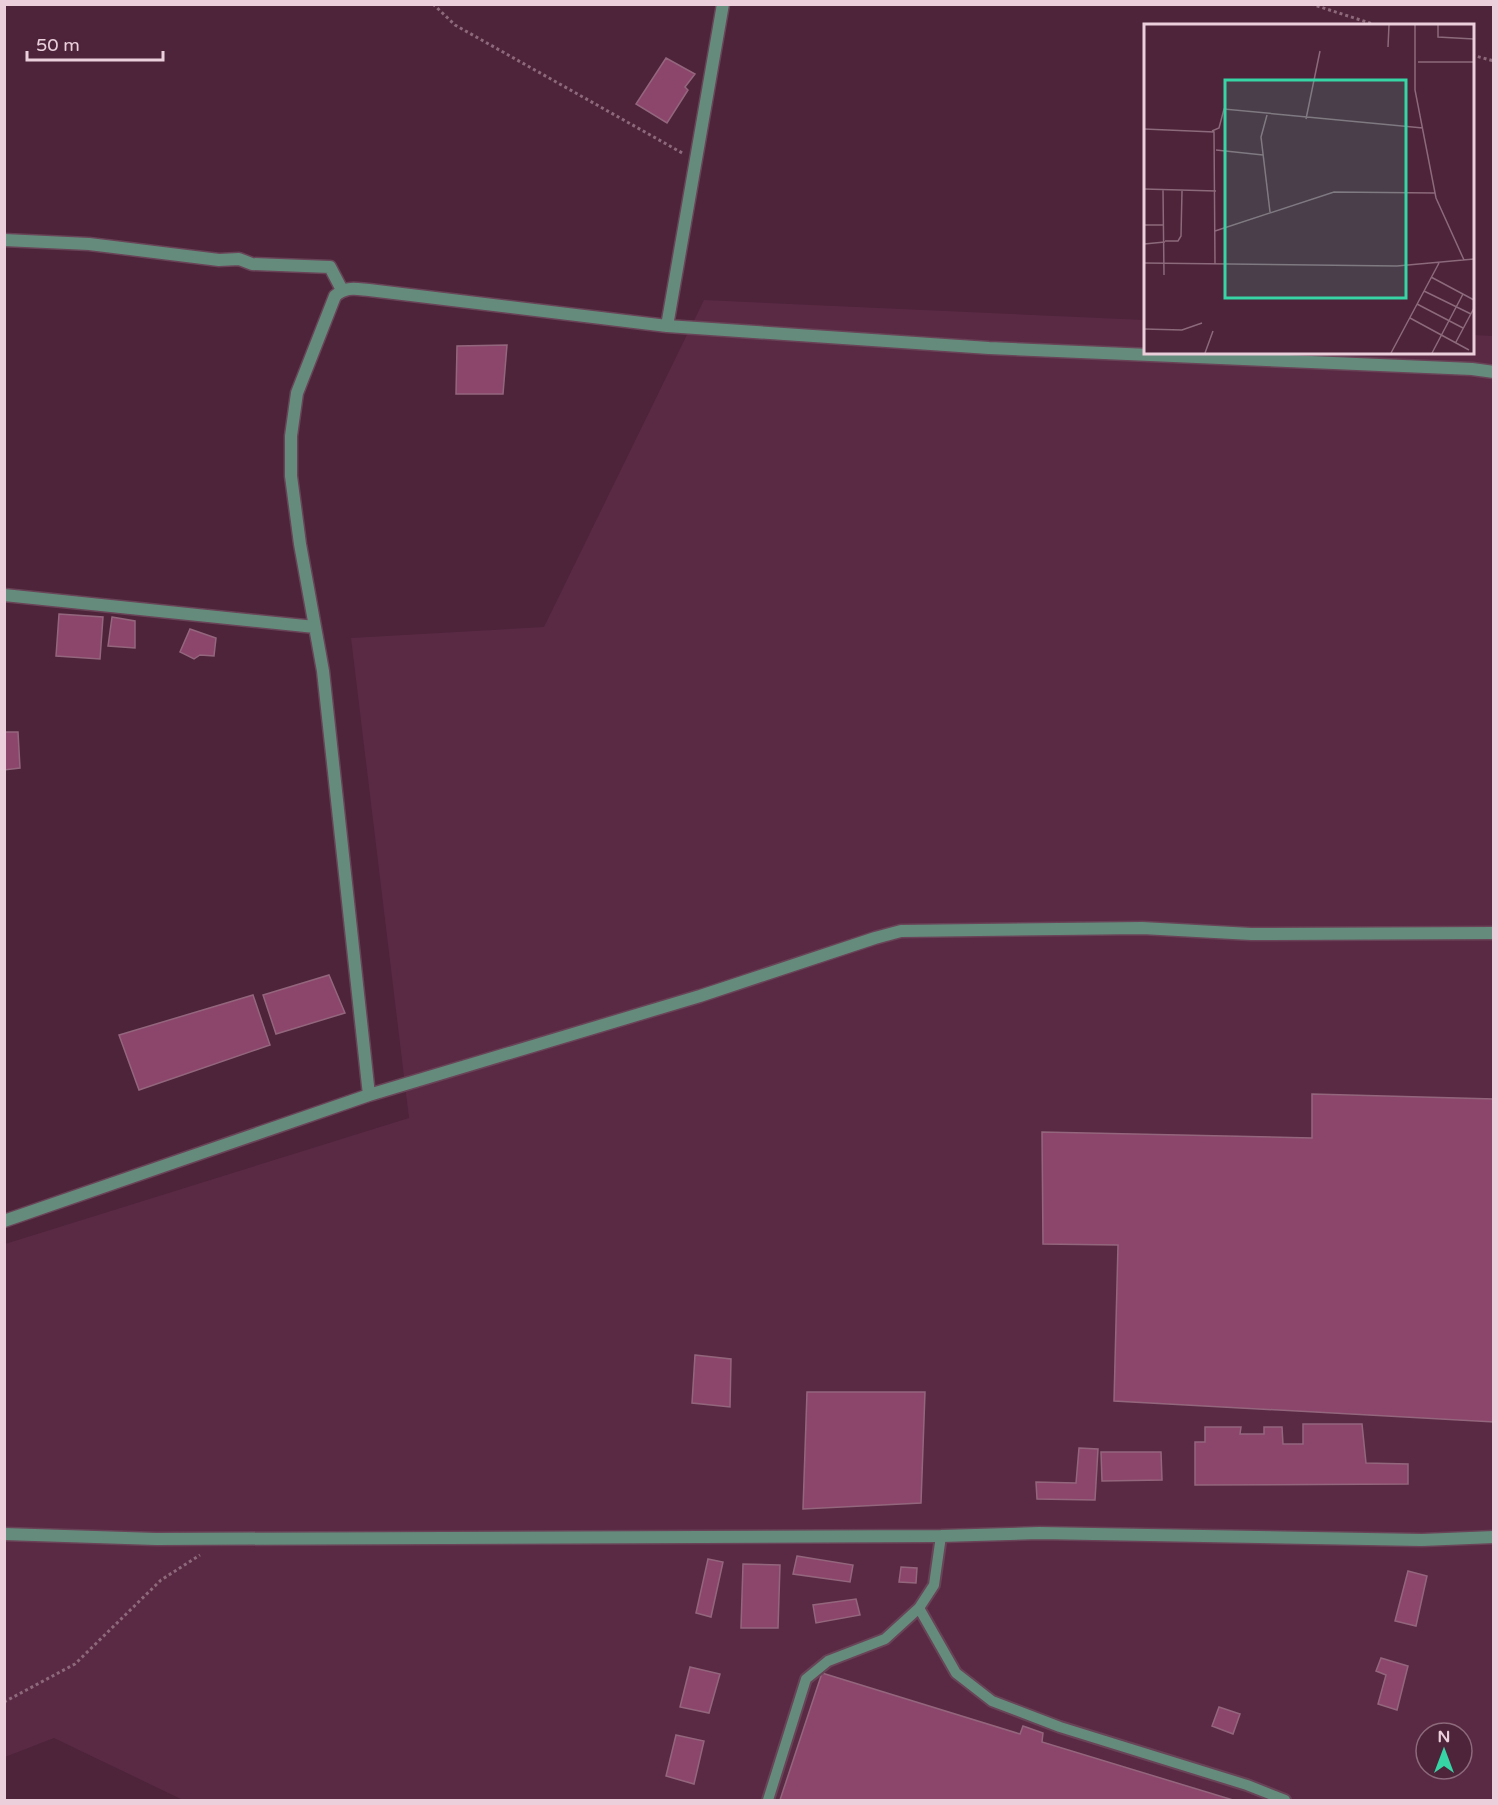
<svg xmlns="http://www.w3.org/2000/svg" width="1498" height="1805" font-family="'Varela Round',sans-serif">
  <rect width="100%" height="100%" fill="#4d243a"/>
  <path fill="#5a2a44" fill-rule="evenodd" d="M 704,300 L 1145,320 L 1146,352 L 1472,352 L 1473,335 L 1493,336 L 1493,1800 L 183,1800 L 54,1738 L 5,1757 L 5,1244 L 409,1118 L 351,638 L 544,627 ZM 1426,1733 L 1462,1733 L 1462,1769 L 1426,1769 Z"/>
  <path fill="#8c466b" stroke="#94667d" stroke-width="1.5" d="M 666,58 L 695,74 L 685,87 L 688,90 L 667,123 L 636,104 Z
    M 507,345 L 503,394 L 456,394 L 457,346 Z
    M 59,614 L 103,617 L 100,659 L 56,656 Z
    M 112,617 L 135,621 L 135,648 L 108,646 Z
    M 190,629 L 216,638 L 214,656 L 200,655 L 194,659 L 180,652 Z
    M 4,732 L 18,732 L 20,768 L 4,770 Z
    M 329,975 L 345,1013 L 276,1034 L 263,995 Z
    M 253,995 L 270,1045 L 139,1090 L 119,1035 Z
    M 1312,1094 L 1494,1099 L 1494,1422 L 1114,1401 L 1118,1245 L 1043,1244 L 1042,1132 L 1312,1138 Z
    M 695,1355 L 731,1359 L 730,1407 L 692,1403 Z
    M 807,1392 L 925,1392 L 921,1503 L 803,1509 Z
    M 1303,1424 L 1362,1424 L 1366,1463 L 1408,1464 L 1408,1484 L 1195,1485 L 1195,1442 L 1205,1442 L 1205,1427 L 1241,1427 L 1240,1434 L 1264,1434 L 1264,1427 L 1282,1427 L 1283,1444 L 1303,1444 Z
    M 1079,1448 L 1098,1449 L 1095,1500 L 1037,1499 L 1036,1482 L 1076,1483 Z
    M 1101,1452 L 1161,1452 L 1162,1480 L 1102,1481 Z
    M 797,1556 L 853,1565 L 850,1582 L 793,1574 Z
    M 708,1559 L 723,1562 L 711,1617 L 696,1613 Z
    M 743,1564 L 780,1565 L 778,1628 L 741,1628 Z
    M 901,1567 L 917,1568 L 916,1583 L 899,1582 Z
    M 1408,1571 L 1427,1576 L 1416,1626 L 1395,1621 Z
    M 856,1599 L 860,1615 L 816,1623 L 813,1605 Z
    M 1381,1658 L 1408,1666 L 1397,1710 L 1378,1704 L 1386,1675 L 1376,1671 Z
    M 690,1667 L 720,1674 L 709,1713 L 680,1707 Z
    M 822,1673 L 1020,1734 L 1023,1726 L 1043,1733 L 1042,1742 L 1233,1800 L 780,1800 Z
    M 1219,1707 L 1240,1714 L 1233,1734 L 1212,1726 Z
    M 676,1735 L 704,1741 L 694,1784 L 666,1776 Z"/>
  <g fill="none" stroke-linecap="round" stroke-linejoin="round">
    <g stroke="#694357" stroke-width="14">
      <path id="service" d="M 919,1608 L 956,1673 L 992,1701 L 1060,1727 L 1247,1785 L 1285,1800
        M 768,1800 L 806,1679 L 828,1661 L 885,1639 L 919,1608 L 934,1585 L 941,1536"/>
    </g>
    <g stroke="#694357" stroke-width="15">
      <path id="minor" d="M 4,240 L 89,244 L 219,260 L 239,259 L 252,264 L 330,267 L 342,290
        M 667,326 L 723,4
        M 4,595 L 315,627
        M 369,1095 L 323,671 L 300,544 L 291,476 L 291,436 L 297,393 L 335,296 C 346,286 356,289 369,290 L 667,326 L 989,348 L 1472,369 L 1494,372
        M 4,1221 L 369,1095 L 700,996 L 875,938 L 901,931 L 1142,928 L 1251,934 L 1494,933
        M 4,1534 L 156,1539 L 941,1536 L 1039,1533 L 1422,1540 L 1494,1537"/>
    </g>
    <path stroke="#8d697b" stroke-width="3" stroke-dasharray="3 3" stroke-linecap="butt" d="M 433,4 L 455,25 L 684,154
      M 1311,4 L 1379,26
      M 1472,55 L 1494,61
      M 4,1702 L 75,1664 L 161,1580 L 200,1555"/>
    <use href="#service" stroke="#658b7c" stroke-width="10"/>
    <use href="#minor" stroke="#658b7c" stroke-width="12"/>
  </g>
  <g transform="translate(1144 24)">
    <rect width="330" height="330" fill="#4d243a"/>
    <path fill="none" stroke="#8c697b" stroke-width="1.5" d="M 271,1 L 271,66 L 292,174 L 320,236M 294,1 L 294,13 L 330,15M 244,23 L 245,1M 274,38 L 330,38M 123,91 L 117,113 L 126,188M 162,95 L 176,27M 0,105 L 70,108 L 71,240M 68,107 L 75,104 L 80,85 L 279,104M 72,126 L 119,131M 0,165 L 72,167M 19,166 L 20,251M 0,201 L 20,201M 71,207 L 190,168 L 291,169M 21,217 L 34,217 L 37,212 L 38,167M 0,220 L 21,218M 0,239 L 253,242 L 330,235M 287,253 L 330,276M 280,267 L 327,290M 273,280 L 319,304M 266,294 L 325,326M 0,305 L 38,306 L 58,299M 312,318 L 330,284M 61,329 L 69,307M 247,329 L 295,239M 288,329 L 319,270"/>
    <path fill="#37d4a6" fill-opacity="0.15" stroke="#37d4a6" stroke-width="3" d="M 81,56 L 262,56 L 262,274 L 81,274 Z"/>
    <rect width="330" height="330" fill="none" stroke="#ebd0dc" stroke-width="3"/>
  </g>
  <rect width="1498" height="1805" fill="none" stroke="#ebd0dc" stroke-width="12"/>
  <g transform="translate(1444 1751)"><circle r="28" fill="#4d243a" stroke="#8c697b" stroke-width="1.5"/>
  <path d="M0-4.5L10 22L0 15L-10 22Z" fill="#37d4a6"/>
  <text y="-9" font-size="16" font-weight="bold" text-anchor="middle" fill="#ebd0dc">N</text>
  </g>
  <path d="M27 51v9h136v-9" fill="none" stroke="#ebd0dc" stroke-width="3"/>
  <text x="36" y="51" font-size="18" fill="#ebd0dc" stroke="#4d243a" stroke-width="4.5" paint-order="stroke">50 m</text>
</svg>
